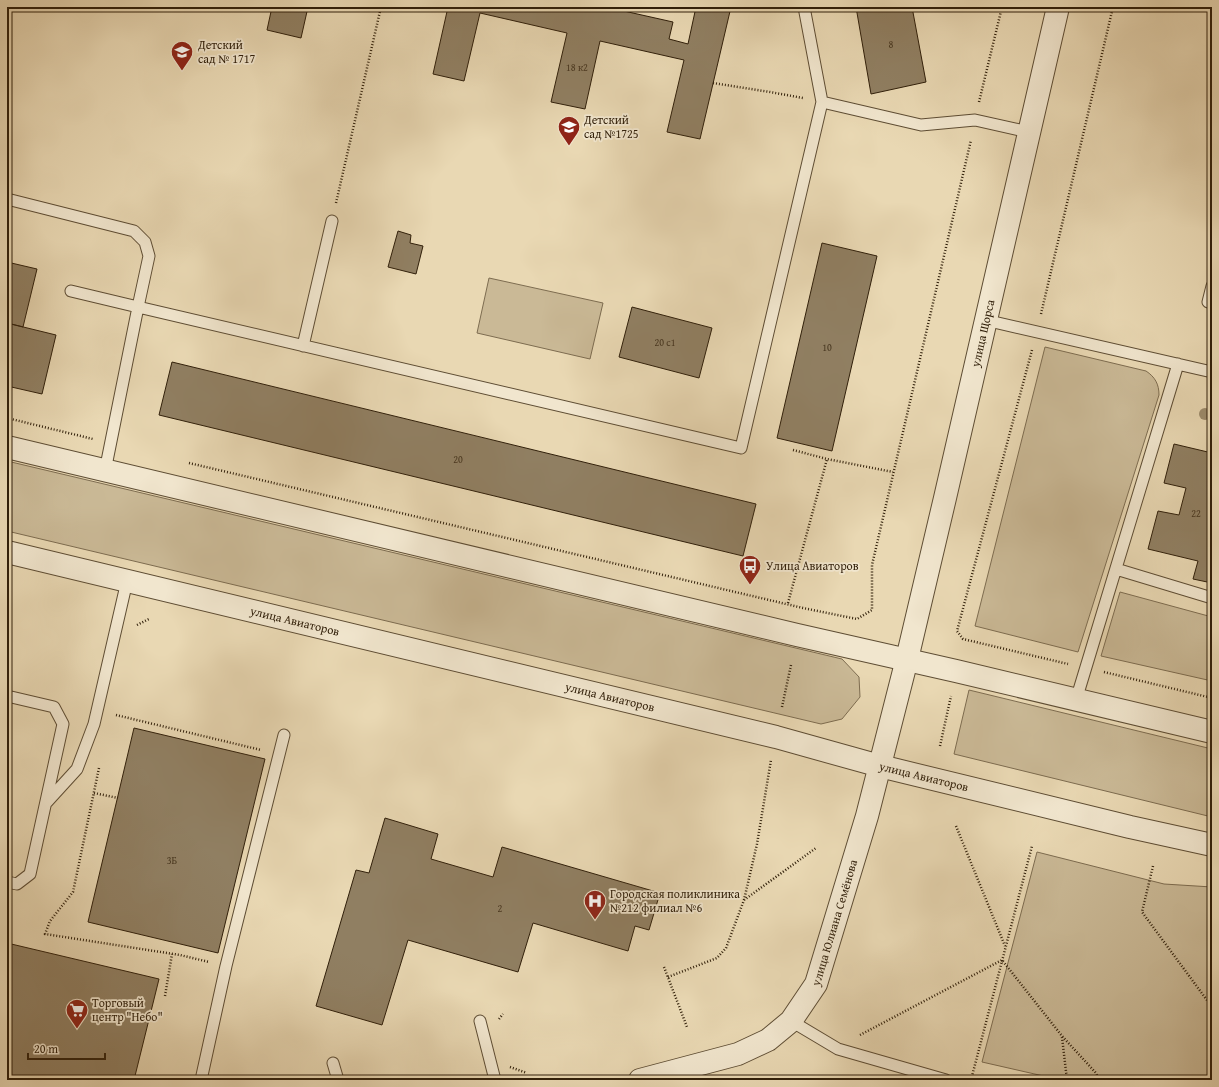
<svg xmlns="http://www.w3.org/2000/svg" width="1219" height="1087" font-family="'Gentium Book Plus',serif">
  <rect width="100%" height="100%" fill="#e9d8b3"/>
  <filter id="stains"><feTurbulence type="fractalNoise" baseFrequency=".005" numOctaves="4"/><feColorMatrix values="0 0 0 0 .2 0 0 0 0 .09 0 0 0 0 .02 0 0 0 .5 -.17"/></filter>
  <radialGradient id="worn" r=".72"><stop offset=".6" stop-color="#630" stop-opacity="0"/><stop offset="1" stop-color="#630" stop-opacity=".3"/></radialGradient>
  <path fill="#cab996" stroke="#7d6c50" d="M 489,278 L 603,303 L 590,359 L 477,333 Z
    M 1045,347 L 1146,371 C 1155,377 1159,384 1159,395 L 1078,652 L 975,626 Z
    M 7,461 L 842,659 L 859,677 L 860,697 L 842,719 L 821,724 L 7,531 Z
    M 1120,592 L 1212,617 L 1212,681 L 1101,656 Z
    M 969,690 L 1212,749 L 1212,817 L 954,754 Z
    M 1037,852 L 1164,884 L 1212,887 L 1212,1080 L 1061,1080 L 982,1062 Z"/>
  <path fill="#907f62" stroke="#301f0a" d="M 171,7 L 184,7 L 183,10 Z
    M 272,7 L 308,7 L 301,38 L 267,30 Z
    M 448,7 L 606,7 L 673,22 L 669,39 L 688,44 L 696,7 L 731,7 L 700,139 L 667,132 L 684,60 L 600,41 L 585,109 L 551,102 L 567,33 L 480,13 L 464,81 L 433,74 Z
    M 856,7 L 912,7 L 926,82 L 871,94 Z
    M 398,231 L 411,235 L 410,243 L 423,246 L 416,274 L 388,267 Z
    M 822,243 L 877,256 L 832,451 L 777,438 Z
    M 7,262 L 37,269 L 23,327 L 7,323 Z
    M 632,307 L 712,328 L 699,378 L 619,357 Z
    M 7,323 L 56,335 L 42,394 L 7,386 Z
    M 172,362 L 756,504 L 743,556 L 159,415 Z
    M 1174,444 L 1212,453 L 1212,583 L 1193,579 L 1198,561 L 1148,549 L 1158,511 L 1179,515 L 1186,488 L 1164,483 Z
    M 134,728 L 265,759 L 218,953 L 88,922 Z
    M 385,818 L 438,834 L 431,859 L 493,877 L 502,847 L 660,893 L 649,930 L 635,926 L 628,951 L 533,923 L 518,972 L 408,940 L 382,1025 L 316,1006 L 356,870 L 369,873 Z
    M 7,943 L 159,979 L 134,1080 L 7,1080 Z"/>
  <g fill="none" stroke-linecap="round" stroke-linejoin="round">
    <g stroke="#5e4d34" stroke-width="13">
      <path id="service" d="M 804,7 L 822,102
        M 7,199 L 134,231 L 145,242 L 149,256 L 138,307 L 71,291
        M 1208,302 L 1212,286
        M 985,320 L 1212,372
        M 303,346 L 332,221
        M 105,471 L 138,307 L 741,448 L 822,102 L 921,125 L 975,120 L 1029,132
        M 1116,569 L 1212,598
        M 7,696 L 54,707 L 63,724 L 30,874 L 17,884 L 7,882
        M 1076,700 L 1178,364
        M 46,803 L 77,769 L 94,724 L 127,581
        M 480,1021 L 495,1080
        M 791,1021 L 838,1049 L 946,1080
        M 333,1063 L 338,1080
        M 201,1080 L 226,966 L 284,735"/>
    </g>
    <g stroke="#5e4d34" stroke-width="24">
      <g id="tertiary">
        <path d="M 7,447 L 797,635 L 956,671 L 1212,732"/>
        <path id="s1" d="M 7,552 L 776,737 L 880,766 L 1130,827 L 1212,845"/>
        <path id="s2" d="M 640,1080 L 738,1054 L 768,1040 L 791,1021 L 816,984 L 867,816 L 907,659 L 945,498 L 1058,7"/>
      </g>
    </g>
    <path stroke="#301f0a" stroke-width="2.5" stroke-dasharray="1 2" stroke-linecap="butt" d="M 713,83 L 770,92 L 803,98
      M 979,102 L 1002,7
      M 336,203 L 381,7
      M 1041,314 L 1113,7
      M 1032,350 L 957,631 L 963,639 L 1068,664
      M 7,418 L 93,439
      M 793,450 L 827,459 L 893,472
      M 189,463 L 803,608 L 857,619 L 872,610 L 872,565 L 971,140
      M 788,603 L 827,459
      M 137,625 L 149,619
      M 1104,672 L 1212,698
      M 782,707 L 791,665
      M 116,715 L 261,750
      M 940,746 L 951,696
      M 99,768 L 73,892 L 50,921 L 45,934 L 180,955 L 209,962
      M 94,793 L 118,798
      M 956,826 L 1005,946
      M 1153,866 L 1142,912 L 1212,1007
      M 744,900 L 816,848
      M 664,967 L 687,1027
      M 668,977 L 717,958 L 726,948 L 744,900 L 757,844 L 771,760
      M 165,996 L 172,954
      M 499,1019 L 503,1014
      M 860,1035 L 1002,960 L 1062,1036 L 1096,1073 L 1099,1080
      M 1062,1037 L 1067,1080
      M 510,1067 L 527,1073
      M 971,1080 L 1032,846"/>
    <use href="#service" stroke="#f1e6ce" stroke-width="11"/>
    <use href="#tertiary" stroke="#f1e6ce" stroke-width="22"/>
  </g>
  <circle fill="#9d8c6d" cx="1205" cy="414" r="6"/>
  <defs>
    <g id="school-pin" transform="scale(1.15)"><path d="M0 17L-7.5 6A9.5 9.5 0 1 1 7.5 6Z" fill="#8f2418" stroke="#f1e6ce"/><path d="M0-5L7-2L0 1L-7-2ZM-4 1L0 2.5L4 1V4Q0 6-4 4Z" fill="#fff"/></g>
    <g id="bus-pin" transform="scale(1.15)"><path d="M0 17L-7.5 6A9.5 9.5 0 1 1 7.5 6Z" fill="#8f2418" stroke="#f1e6ce"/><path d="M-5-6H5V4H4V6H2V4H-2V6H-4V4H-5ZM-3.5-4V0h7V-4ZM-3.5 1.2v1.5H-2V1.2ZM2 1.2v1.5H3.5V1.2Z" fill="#fff"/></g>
    <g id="hospital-pin" transform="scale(1.15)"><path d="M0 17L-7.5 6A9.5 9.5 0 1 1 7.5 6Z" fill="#8f2418" stroke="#f1e6ce"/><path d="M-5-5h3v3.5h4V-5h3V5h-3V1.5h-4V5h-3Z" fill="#fff"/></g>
    <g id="supermarket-pin" transform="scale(1.15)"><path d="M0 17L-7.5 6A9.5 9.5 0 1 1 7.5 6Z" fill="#8f2418" stroke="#f1e6ce"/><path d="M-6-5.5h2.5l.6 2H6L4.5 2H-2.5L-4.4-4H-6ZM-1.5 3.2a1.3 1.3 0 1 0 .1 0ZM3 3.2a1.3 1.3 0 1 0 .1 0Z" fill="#fff"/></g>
  </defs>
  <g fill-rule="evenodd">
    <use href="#school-pin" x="182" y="52"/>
    <use href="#school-pin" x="569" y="127"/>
    <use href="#bus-pin" x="750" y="566"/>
    <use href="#hospital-pin" x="595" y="901"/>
    <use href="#supermarket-pin" x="77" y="1010"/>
  </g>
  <g text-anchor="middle" stroke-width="3.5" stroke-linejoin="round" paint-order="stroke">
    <g font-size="10" fill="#483720">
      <text x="891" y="48">8</text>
      <text x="577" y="71">18 к2</text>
      <text x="665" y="346">20 с1</text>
      <text x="827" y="351">10</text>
      <text x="458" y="463">20</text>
      <text x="1196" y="517">22</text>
      <text x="172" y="864">3Б</text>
      <text x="500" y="912">2</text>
    </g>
    <g font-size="12" fill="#301f0a" stroke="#f1e6ce" text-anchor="start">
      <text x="198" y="49">Детский<tspan x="198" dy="14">сад № 1717</tspan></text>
      <text x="584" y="124">Детский<tspan x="584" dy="14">сад №1725</tspan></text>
      <text x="766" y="570">Улица Авиаторов</text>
      <text x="610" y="898">Городская поликлиника<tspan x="610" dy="14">№212 филиал №6</tspan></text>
      <text x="92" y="1007">Торговый<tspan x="92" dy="14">центр "Небо"</tspan></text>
    </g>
    <g font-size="12" fill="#301f0a" stroke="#f1e6ce">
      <text dy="4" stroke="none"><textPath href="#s2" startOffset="881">улица Щорса</textPath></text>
      <text dy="4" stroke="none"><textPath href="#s1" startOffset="296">улица Авиаторов</textPath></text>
      <text dy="4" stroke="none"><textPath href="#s1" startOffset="620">улица Авиаторов</textPath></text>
      <text dy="4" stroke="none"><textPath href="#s1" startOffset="944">улица Авиаторов</textPath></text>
      <text dy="4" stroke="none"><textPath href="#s2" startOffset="273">улица Юлиана Семёнова</textPath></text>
    </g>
  </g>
  <rect width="1219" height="1087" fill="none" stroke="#e9d8b3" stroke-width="24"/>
  <rect x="8" y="8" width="1203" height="1071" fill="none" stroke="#301f0a" stroke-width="2"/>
  <rect x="12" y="12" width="1195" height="1063" fill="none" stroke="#301f0a"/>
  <path d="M28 1053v6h77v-6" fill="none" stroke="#301f0a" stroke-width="2"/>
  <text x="34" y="1053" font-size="12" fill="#301f0a" stroke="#f1e6ce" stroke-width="3" paint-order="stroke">20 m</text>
  <rect width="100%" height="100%" filter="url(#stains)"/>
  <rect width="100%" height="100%" fill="url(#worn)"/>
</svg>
